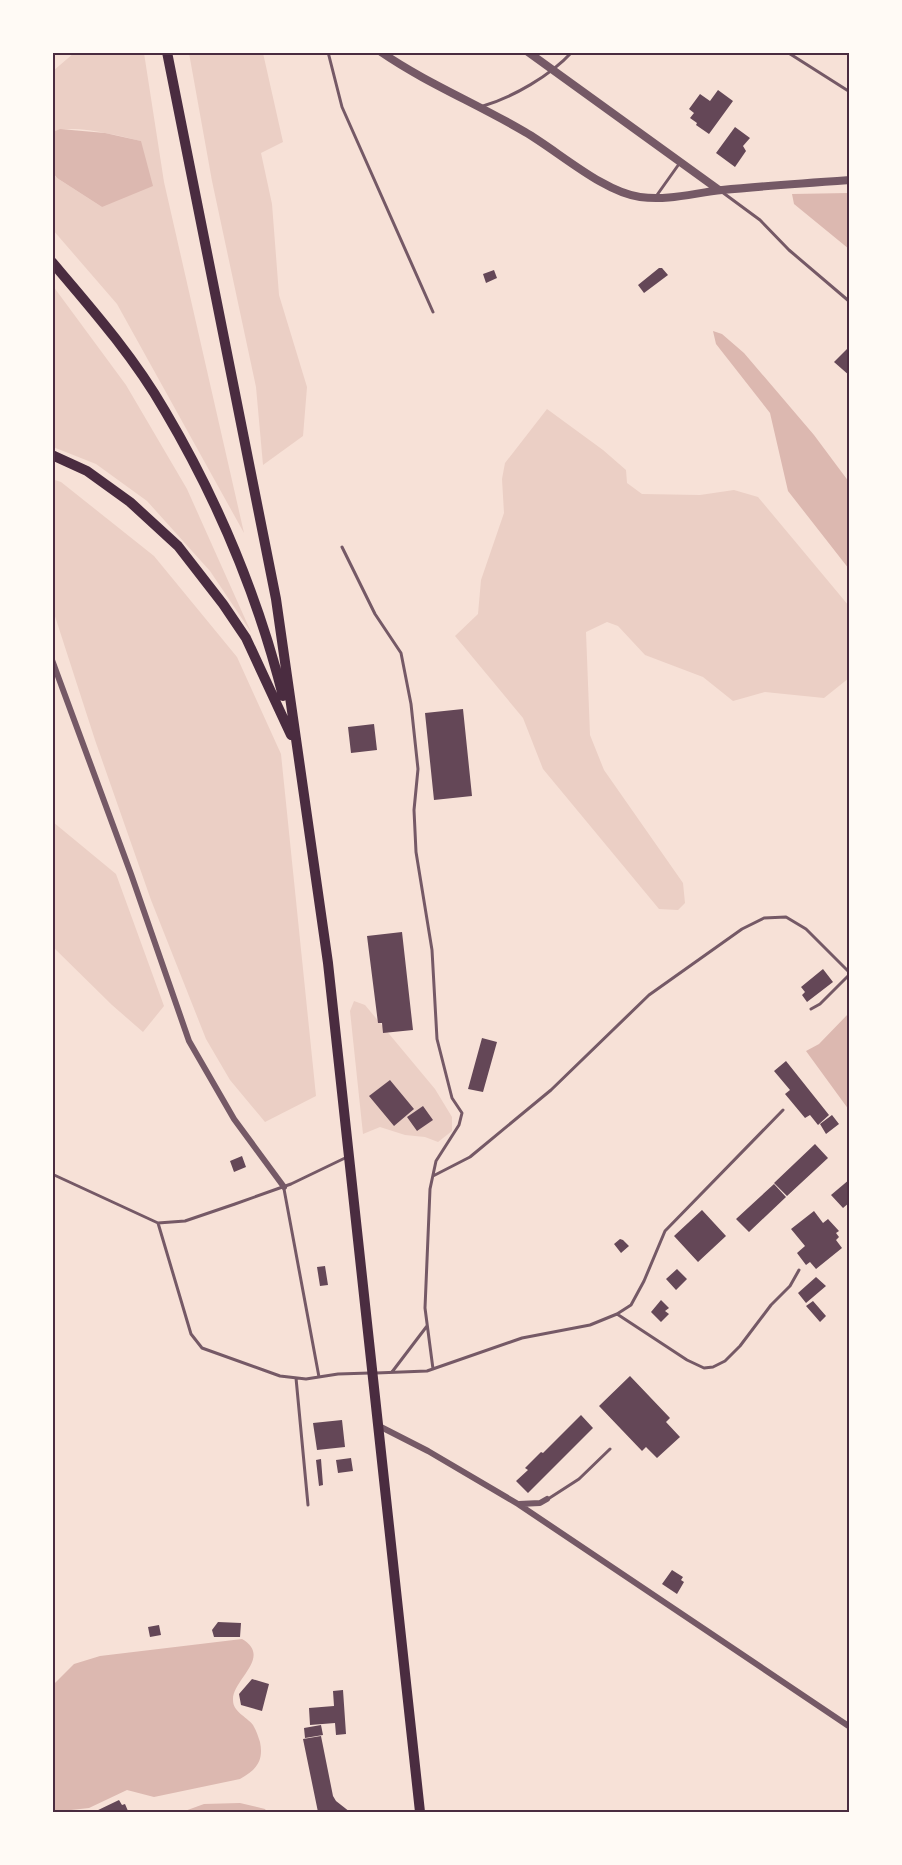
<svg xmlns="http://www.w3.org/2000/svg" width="902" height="1865" font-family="'Fira Sans',sans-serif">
  <rect width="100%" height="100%" fill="#f7e1d7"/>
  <path fill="#ebcfc5" d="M 74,53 L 144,53 L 164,182 L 244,533 L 117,304 L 53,230 L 52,173 L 57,178 L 102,207 L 141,141 C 120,136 71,123 53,132 L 53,71 Z
    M 189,53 L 263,53 L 283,142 L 261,153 L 272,204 L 279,295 L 307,387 L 303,436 L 263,465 L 256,387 L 212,181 Z
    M 53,286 L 126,385 L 187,489 L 251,632 L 210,571 L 147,501 L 96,464 L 53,447 Z
    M 547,409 L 603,450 L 626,470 L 627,483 L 642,494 L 700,495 L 734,490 L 758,497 L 849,606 L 849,678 L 824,698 L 765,692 L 733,701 L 703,677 L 645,655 L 618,626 L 607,622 L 586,632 L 590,735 L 604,770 L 683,883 L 685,903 L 678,910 L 659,909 L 543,769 L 523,718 L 455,636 L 478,614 L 481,580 L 504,513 L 502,479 L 505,463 Z
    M 52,479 L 61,482 L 154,556 L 237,657 L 281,754 L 316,1096 L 265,1122 L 230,1080 L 206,1039 L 151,900 L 95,740 L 53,610 Z
    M 53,822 L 116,874 L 164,1006 L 143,1032 L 112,1005 L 53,947 Z
    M 354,1001 L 365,1005 L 435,1089 L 452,1117 L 452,1131 L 438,1142 L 425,1137 L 405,1135 L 380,1127 L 363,1134 L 350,1011 Z"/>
  <path fill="#dcb8b0" d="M 60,129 L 105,133 L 141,141 L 153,186 L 102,207 L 57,178 L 53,173 L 53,132 Z
    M 849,193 L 849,249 L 794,204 L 792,194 Z
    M 713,331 L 722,334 L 744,353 L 814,435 L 849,482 L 849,569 L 788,491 L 770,413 L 716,344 Z
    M 849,1013 L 849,1110 L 806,1051 L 819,1044 Z
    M 242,1639 C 273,1657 232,1680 233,1700 C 233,1712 246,1716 253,1725 C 256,1730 258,1736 260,1742 C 264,1761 256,1770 240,1779 L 154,1797 L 127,1790 L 89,1808 L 53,1812 L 53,1685 L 74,1664 L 100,1656 Z
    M 240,1803 L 265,1809 L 267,1812 L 182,1812 L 204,1804 Z"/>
  <path fill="#644757" d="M 718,90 L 733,101 L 709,134 L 696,125 L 697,123 L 690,118 L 694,113 L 689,109 L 700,94 L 710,101 Z
    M 735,127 L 750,138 L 743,146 L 746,151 L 735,167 L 716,153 Z
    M 659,268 L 662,268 L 668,275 L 644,293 L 638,285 Z
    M 494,270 L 497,278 L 486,283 L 483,274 Z
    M 850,346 L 850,376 L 834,362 Z
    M 463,709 L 472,796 L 434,800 L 425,713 Z
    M 374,724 L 377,750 L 351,753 L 348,727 Z
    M 402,932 L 413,1030 L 383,1033 L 382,1023 L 378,1023 L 367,936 Z
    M 823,969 L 833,982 L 807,1002 L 802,995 L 805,992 L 801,987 Z
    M 482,1038 L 497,1042 L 483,1092 L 468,1089 Z
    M 786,1061 L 829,1115 L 818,1125 L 810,1115 L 805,1118 L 785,1094 L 790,1090 L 774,1071 Z
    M 390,1080 L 414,1109 L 394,1126 L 369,1096 Z
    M 423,1106 L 433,1120 L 417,1131 L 407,1117 Z
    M 832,1115 L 839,1124 L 826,1134 L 820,1124 Z
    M 815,1144 L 828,1158 L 787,1196 L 774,1183 Z
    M 242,1156 L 246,1167 L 234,1172 L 230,1161 Z
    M 850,1179 L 850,1202 L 843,1208 L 831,1195 Z
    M 774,1184 L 786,1197 L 749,1232 L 736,1219 Z
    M 702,1210 L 726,1236 L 698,1262 L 674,1236 Z
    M 814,1211 L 823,1223 L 828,1219 L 839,1231 L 836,1233 L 839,1237 L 836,1240 L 842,1248 L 816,1269 L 810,1262 L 806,1265 L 797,1253 L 805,1246 L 791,1229 Z
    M 620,1239 L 623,1240 L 629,1246 L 621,1253 L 614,1244 Z
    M 325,1266 L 328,1285 L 320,1286 L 317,1267 Z
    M 677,1269 L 687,1279 L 676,1290 L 666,1279 Z
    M 816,1277 L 826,1286 L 806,1303 L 798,1293 Z
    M 661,1300 L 669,1308 L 665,1311 L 669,1314 L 661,1322 L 651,1312 Z
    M 813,1301 L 826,1316 L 820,1322 L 806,1306 Z
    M 630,1376 L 670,1418 L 666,1422 L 680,1437 L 657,1458 L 646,1447 L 642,1451 L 599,1406 Z
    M 581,1415 L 593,1428 L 528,1493 L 516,1481 L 528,1470 L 525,1468 L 541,1452 L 543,1453 Z
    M 342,1420 L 345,1447 L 317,1450 L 313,1423 Z
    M 351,1458 L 353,1471 L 338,1473 L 336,1460 Z
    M 321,1459 L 323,1485 L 319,1486 L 316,1460 Z
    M 672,1570 L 683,1577 L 681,1580 L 684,1582 L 677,1594 L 662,1584 Z
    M 218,1622 L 241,1623 L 240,1637 L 214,1637 L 212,1630 Z
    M 159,1625 L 161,1635 L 150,1637 L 148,1627 Z
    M 252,1679 L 269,1684 L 262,1711 L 241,1705 L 239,1694 Z
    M 343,1690 L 346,1734 L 336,1735 L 335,1723 L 310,1725 L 309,1708 L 334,1706 L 333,1691 Z
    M 321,1725 L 323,1735 L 305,1738 L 304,1728 Z
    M 321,1736 L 333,1796 L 336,1801 L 350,1812 L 318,1812 L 303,1739 Z
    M 119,1800 L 122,1805 L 125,1804 L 128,1811 L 94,1812 Z"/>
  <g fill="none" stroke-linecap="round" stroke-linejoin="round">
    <path stroke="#755966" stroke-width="3" d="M 328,52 L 342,107 L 433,312
      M 787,52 L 850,92
      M 483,106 C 513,97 550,76 572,52
      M 722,192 L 760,220 L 789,250 L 850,302
      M 657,195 L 679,164
      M 342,547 L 375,614 L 401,653 L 411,704 L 418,769 L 414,810 L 416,852 L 432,950 L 437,1039 L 452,1098 L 462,1113 L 459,1125 L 436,1161 L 430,1189 L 425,1308 L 433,1369
      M 811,1009 L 820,1004 L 850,974
      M 52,1174 L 158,1223 L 185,1221 L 235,1204 L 291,1184 L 345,1158
      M 433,1176 L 470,1157 L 551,1090 L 649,995 L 742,929 L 764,918 L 786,917 L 806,929 L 850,973
      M 284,1189 L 319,1377
      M 158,1223 L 191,1334 L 202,1348 L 280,1376 L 306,1379 L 338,1374 L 370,1373
      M 617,1314 L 687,1360 L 704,1368 L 713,1367 L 725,1361 L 740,1346 L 771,1305 L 790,1286 L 799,1270
      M 392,1372 L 427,1326
      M 376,1373 L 427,1371 L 522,1338 L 590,1325 L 617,1314 L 631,1305 L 644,1281 L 665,1231 L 783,1110
      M 296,1378 L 308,1505
      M 548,1499 L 579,1479 L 610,1449"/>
    <path stroke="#755966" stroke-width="6" d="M 52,660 L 131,874 L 189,1041 L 234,1119 L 284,1187
      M 379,1426 L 428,1451 L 518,1504 L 850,1727
      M 519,1504 L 540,1503 L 547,1499"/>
    <path stroke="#755966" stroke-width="8" d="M 381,52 C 426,83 478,104 525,132 C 558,151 603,192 640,197 C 668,201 694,193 722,190 C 764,186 807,183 850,180
      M 528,52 L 719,190"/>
    <path stroke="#4a2c40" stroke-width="10" d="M 167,52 L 276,599 L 328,963 L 420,1812
      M 52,262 C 92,309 134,357 165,411 C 217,499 258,597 283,696
      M 52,455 L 87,471 L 130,502 L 178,546 L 223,604 L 246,638 L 291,735"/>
  </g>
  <rect width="902" height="1865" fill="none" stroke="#fffaf5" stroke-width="108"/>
  <rect x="54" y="54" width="794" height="1757" fill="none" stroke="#4a2c40" stroke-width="2"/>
</svg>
